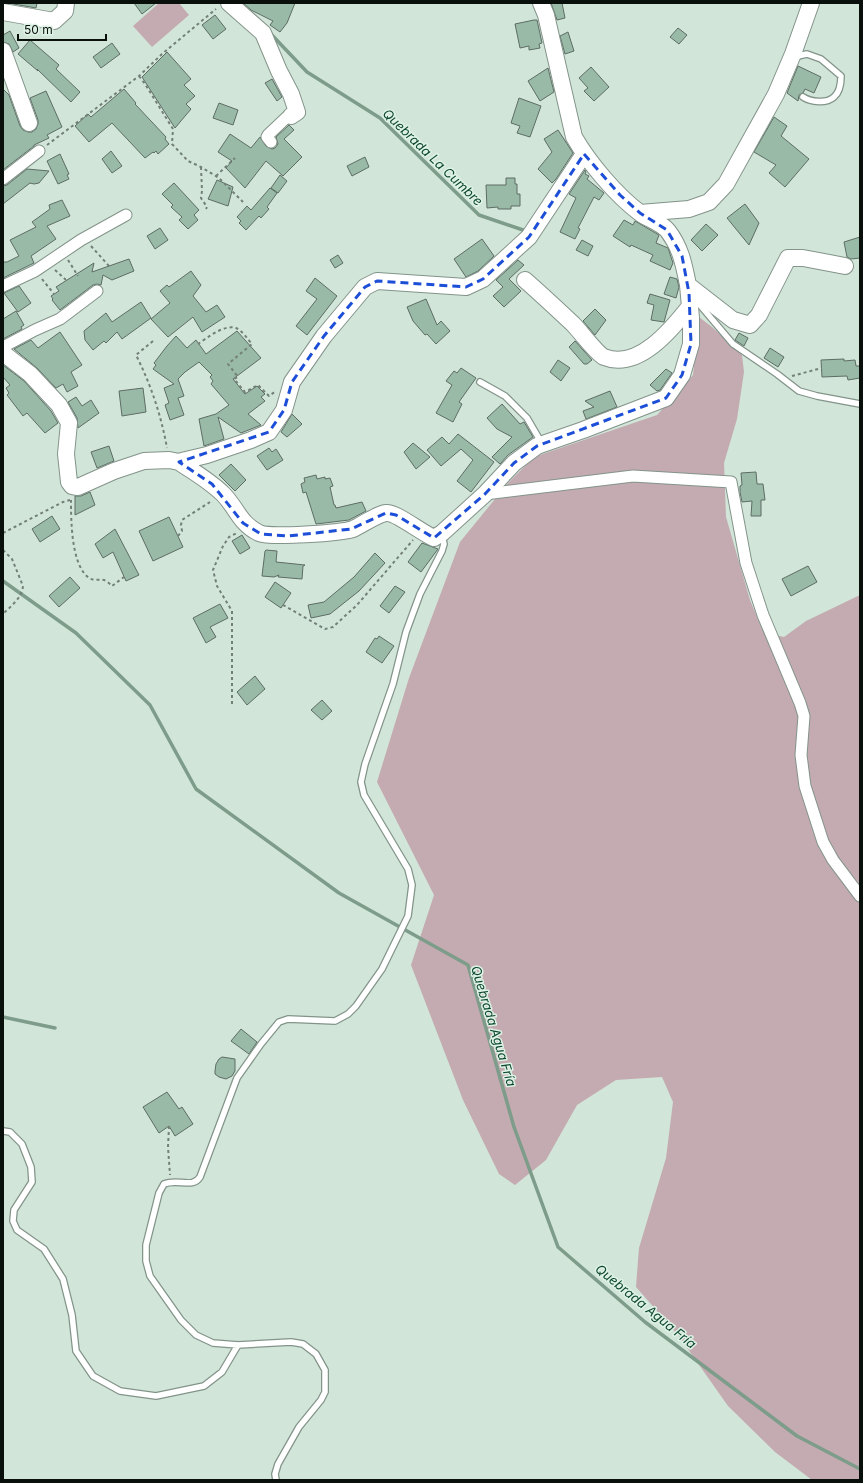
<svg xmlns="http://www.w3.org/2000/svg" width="863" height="1483" font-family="Inter,sans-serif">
  <rect width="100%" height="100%" fill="#d2e5d9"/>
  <path fill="#c3abb1" d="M 159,3 L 179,3 L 189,15 L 152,47 L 133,26 Z
    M 699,317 L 712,327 L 742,355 L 744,372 L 737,419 L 724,463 L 726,517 L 750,600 L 762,629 L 766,633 L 784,637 L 806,621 L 860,595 L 860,1480 L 812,1480 L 775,1452 L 728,1406 L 678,1335 L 636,1287 L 639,1248 L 666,1158 L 673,1102 L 662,1077 L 616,1080 L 577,1105 L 546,1160 L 515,1185 L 499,1174 L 463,1100 L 411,965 L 434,895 L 377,782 L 409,678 L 460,542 L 508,483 L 534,457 L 657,415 L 693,375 Z"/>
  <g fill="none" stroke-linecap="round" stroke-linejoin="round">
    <path stroke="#7d9c8a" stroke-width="3.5" d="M 270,33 L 307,72 L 380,118 L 479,215 L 526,231
      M 3,581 L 76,633 L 150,705 L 196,789 L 339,893 L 468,965 L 514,1127 L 558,1247 L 645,1322 L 797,1436 L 860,1469
      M 3,1017 L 55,1028"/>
  </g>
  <path fill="#9abaa8" stroke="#5d6d64" d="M 8,3 L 37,3 L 36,8 Z
    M 134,3 L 156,3 L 142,14 Z
    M 243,3 L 295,3 L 287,23 L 280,32 L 270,25 L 273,21 L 251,10 Z
    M 551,3 L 562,3 L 565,18 L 557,20 Z
    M 215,15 L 226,29 L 213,39 L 202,25 Z
    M 534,20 L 537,20 L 542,43 L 539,44 L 540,48 L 529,50 L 529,46 L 520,48 L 515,24 Z
    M 678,28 L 687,35 L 679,44 L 670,37 Z
    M 10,31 L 19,48 L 13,52 L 9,44 L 3,42 L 3,35 Z
    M 568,32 L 574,51 L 565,54 L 560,36 Z
    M 30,40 L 59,65 L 56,69 L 80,92 L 71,102 L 37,69 L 38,71 L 18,54 Z
    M 112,43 L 120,54 L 101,68 L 93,57 Z
    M 167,52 L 191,79 L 184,85 L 195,96 L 186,104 L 191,109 L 175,128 L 142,77 Z
    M 798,66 L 821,77 L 814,93 L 805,89 L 803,93 L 799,95 L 798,101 L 787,93 Z
    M 591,67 L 609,87 L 594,101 L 584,91 L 588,88 L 579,78 Z
    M 548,68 L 554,92 L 540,101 L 528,81 Z
    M 272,79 L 282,97 L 277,101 L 265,83 Z
    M 3,89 L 9,95 L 20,126 L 23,130 L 28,132 L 32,132 L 36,129 L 38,124 L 38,120 L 30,98 L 46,91 L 62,127 L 47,135 L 49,138 L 34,145 L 34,146 L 3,170 Z
    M 124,89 L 136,103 L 135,104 L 166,137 L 165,139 L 169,144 L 158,154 L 156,151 L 154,153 L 153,152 L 145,158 L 112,123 L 89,142 L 75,126 L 88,114 L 91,117 Z
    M 519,98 L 541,106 L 530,137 L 517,133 L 520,126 L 511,123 Z
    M 219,103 L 238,110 L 233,125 L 213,118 Z
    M 774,117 L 787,126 L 781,136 L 809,159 L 785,187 L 769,173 L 776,165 L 754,152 Z
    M 289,125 L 294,130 L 284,139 L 302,157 L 283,176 L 266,161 L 245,188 L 226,168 L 232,161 L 218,152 L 230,134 L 251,148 L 260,137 L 266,146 L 272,149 L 275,148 L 278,144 L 276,137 Z
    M 558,130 L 573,153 L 556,179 L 552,183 L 538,169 L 552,152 L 544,139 Z
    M 111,151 L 122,166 L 112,173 L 102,159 Z
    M 60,154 L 69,174 L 67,175 L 69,179 L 58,184 L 47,161 Z
    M 365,157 L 369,167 L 352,176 L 347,166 Z
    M 27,169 L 49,171 L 39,183 L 34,184 L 30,183 L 3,204 L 3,186 L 7,185 Z
    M 585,170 L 586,172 L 585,174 L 589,176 L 587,179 L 604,193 L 599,200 L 594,197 L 578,228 L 580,229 L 575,239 L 560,232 L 576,198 L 569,194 Z
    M 280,175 L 287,181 L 278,193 L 271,188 Z
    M 506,178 L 515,178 L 515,184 L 517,184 L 517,194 L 520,194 L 520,206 L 511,206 L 511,209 L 498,209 L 498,207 L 487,208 L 486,185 L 506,185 Z
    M 217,180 L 233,187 L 228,206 L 208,199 Z
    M 174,183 L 199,210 L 194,215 L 198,220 L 188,229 L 179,220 L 182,217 L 171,207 L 173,205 L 162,194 Z
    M 270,188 L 277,193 L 267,207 L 269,209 L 261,218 L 259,216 L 246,230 L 239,223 L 241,221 L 237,217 L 247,206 L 251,210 Z
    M 62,200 L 70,216 L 47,226 L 56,239 L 31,256 L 34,263 L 3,278 L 3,262 L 7,262 L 19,256 L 10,240 L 36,227 L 32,222 L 50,209 L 49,205 Z
    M 745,204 L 759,223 L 749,245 L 727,218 Z
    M 624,220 L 633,225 L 635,221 L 659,235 L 656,243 L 668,248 L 673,263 L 670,270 L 650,261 L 653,255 L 631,245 L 630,247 L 613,236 Z
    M 706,224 L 718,235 L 702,251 L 691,240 Z
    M 160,228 L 168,240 L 155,249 L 147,236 Z
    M 860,237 L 860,258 L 851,259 L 847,257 L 844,242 Z
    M 482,239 L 494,256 L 478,271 L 466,277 L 454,259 Z
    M 582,240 L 593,246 L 588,256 L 576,250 Z
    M 338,255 L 343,263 L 335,268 L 330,260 Z
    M 129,259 L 134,271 L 112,280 L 103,275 L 101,285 L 97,284 L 93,285 L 60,310 L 52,300 L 53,299 L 51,296 L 59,291 L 56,287 L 94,263 L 92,272 Z
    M 518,260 L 524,265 L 509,279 L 521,291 L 504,307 L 493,296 L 503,287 L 496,280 Z
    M 191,271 L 201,285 L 193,296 L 206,312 L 217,305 L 225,317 L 202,332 L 193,317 L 168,337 L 151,319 L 170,303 L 160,291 L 167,285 L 169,287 Z
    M 670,277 L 677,279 L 679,287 L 676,298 L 664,294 Z
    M 315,278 L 337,296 L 307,335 L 296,326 L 317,299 L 306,291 Z
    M 19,286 L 31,303 L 18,312 L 4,293 Z
    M 650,294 L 670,300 L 664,322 L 651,320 L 654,305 L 647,303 Z
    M 426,299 L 437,325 L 441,321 L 450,331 L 436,344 L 427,334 L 425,335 L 413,321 L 407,307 Z
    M 141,302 L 151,318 L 122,339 L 117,332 L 106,343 L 104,341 L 93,350 L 85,340 L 84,331 L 106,313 L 112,322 Z
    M 595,309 L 606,320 L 595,335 L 583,321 Z
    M 16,311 L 24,325 L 21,327 L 22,329 L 3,339 L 3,319 Z
    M 237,331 L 261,358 L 233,379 L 245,394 L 257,386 L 265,394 L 261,397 L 265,401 L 248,414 L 261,425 L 241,433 L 218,417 L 224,439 L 204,446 L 199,419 L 216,414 L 229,405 L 211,384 L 213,381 L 210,377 L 212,375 L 199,362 L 185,372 L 178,379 L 184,396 L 178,398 L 184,415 L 170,420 L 165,405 L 169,403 L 164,388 L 174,384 L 153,369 L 156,365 L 154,363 L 167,346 L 176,336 L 187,348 L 196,340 L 206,354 Z
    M 60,332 L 82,365 L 71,372 L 78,386 L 67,392 L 63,384 L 56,388 L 37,368 L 14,349 L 31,340 L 38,348 Z
    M 739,333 L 748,338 L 744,346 L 735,340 Z
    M 575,341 L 592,360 L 587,364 L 584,364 L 569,347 Z
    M 770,348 L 784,357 L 778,367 L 764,358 Z
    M 844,359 L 844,361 L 855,360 L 856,366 L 860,366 L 860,378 L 848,380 L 847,376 L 822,377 L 821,360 Z
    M 558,360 L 570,368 L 561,381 L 550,372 Z
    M 3,365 L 24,381 L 51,411 L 58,423 L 45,433 L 27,413 L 23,416 L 7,395 L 9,393 L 6,388 L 10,385 L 3,377 Z
    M 461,368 L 476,378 L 459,402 L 462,404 L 453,422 L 436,413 L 452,385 L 446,381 L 454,371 L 457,373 Z
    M 666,369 L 672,373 L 660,390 L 657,391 L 650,385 Z
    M 143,388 L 146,412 L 122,416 L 119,391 Z
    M 610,391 L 617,407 L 586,419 L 583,411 L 594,407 L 585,401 Z
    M 76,397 L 82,406 L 91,400 L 99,413 L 78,428 L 77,418 L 68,402 Z
    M 502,404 L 520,424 L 524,422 L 533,437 L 508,455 L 500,464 L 492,457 L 512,437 L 497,429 L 487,418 Z
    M 292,414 L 302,424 L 287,437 L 281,432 Z
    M 458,434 L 494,462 L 471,492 L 457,481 L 473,460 L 461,449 L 441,466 L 427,450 L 442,437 L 449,444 Z
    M 413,443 L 430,457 L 416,469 L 404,452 Z
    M 109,446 L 114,461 L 97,468 L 91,452 Z
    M 269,448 L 272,452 L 276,449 L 283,460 L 267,470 L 257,456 Z
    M 231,464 L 246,480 L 235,491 L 219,475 Z
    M 756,472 L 757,484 L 763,484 L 765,500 L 761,500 L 761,516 L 751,516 L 752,501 L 742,502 L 740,492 L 740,486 L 742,485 L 741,473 Z
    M 316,475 L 317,479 L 325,477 L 325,479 L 330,478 L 333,486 L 330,487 L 334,505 L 335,505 L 336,508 L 362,502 L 366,511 L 349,520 L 316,524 L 306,492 L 303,493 L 301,484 L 305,482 L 304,478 Z
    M 90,492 L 95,505 L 75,515 L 75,496 L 81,496 Z
    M 52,516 L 60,529 L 40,542 L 32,529 Z
    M 169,517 L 183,547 L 153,561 L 139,531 Z
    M 115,529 L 139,575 L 126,581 L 113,552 L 103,558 L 95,544 Z
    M 242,535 L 250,548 L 240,554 L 232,541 Z
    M 422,543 L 438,549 L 421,572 L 408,562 Z
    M 266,550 L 277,551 L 276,562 L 305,565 L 303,566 L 302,579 L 278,577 L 279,575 L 274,577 L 262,576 L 265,551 Z
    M 375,553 L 385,563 L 359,591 L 330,614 L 311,618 L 308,605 L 324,602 L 354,577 Z
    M 808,566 L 817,582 L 791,596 L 782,579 Z
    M 70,577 L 80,588 L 59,607 L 49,596 Z
    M 275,582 L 291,593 L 281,608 L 265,597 Z
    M 395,586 L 405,592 L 389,613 L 380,606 Z
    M 220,604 L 228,618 L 210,627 L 216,637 L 206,643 L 193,618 Z
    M 379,636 L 394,646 L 382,663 L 366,652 L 375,638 L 377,639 Z
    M 255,676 L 265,689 L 247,705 L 237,692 Z
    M 322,700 L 332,711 L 322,720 L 311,710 Z
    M 241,1029 L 257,1042 L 249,1054 L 231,1041 Z
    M 222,1057 L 235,1059 L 235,1071 L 232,1076 L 226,1079 L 219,1077 L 215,1074 L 215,1071 L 216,1064 L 219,1059 Z
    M 167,1092 L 179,1109 L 182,1107 L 193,1124 L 175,1136 L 169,1126 L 159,1133 L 143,1107 Z"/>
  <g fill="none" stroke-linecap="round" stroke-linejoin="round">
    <g stroke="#83948a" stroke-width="8">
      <path id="lane" d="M 793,57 L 807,54 L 821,59 L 841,76 C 841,83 840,92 834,97 C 826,104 811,102 803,97
        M 694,298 L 733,344 L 777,374 L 799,391 L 817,396 L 860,404
        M 480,382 L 505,396 L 527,418 L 541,442
        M 3,1131 L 10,1132 L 22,1144 L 31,1167 L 32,1182 L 14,1210 L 13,1221 L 17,1230 L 44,1249 L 63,1279 L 72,1315 L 76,1351 L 93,1376 L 120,1391 L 156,1396 L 204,1386 L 222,1372 L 238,1345
        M 276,1480 L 275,1474 L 278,1464 L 299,1427 L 321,1400 L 325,1392 L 325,1370 L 316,1354 L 303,1344 L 291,1342 L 238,1345 L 213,1343 L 196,1335 L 181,1320 L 150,1276 L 146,1261 L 146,1245 L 159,1193 L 164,1184 C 177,1178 193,1189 200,1177 L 237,1078 L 261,1044 L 279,1022 L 288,1019 L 335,1021 L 348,1014 L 356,1006 L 382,969 L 408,916 L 412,885 L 408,869 L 364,795 L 361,782 L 365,764 L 393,684 L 406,632 L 420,594 L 442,551 L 444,544 L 442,535"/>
    </g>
    <g stroke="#83948a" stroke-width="13">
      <path id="street" d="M 271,142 L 267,137 L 268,135 L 287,117 L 291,116
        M 3,179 L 39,151
        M 3,286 L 35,271 L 81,240 L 126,215
        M 3,347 L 35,330 L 60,319 L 97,291
        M 485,494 L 633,476 L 731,482 L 746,563 L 763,615 L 800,703 L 804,716 L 801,755 L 805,786 L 823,842 L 833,860 L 860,896"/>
    </g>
    <g stroke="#83948a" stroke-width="18">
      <path id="secondary" d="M 229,3 L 263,33 L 279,71 L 291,94 L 297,112 L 291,116
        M 541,3 L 546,15 L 574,137 C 589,163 616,195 640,213 C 648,219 662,223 668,231 C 681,248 684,265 688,285 L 733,320 L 750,325 L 759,315 L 788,258 L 803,258 L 845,266
        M 3,12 L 54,21 L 65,11 L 66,3
        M 3,51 L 29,123
        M 640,213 L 689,209 L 709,202 L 726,184 L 776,94 L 793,54 L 811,3
        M 525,280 C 541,294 557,309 573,324 C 580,331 597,354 604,357 C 638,371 672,329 690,306
        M 3,353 L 30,374 L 59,405 L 69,423 L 66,454 L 69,482 L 72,486 L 78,487 L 114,471 L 144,461 L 169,460 L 179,462 L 186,460 L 207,455 L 251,440 L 269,432 L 284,410 L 292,382 L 324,336 L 365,287 L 377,281 L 466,287 L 483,279 L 529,237 L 584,154
        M 179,462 C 194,472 210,481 223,494 C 237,508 239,523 259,533 C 270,538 341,533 353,529 C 362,525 377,514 386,513 C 396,512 422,533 434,538 L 442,533 L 485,494 L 514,463 L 537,446 L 583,430 L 666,398 L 682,375 L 691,344 L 691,318 L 688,285"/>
    </g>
    <path stroke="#738078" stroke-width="2" stroke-dasharray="3 3" stroke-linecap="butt" d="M 139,76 L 145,84 L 173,129 L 172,144 L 188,161 L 201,167 L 219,178 L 243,202
      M 47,145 L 139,76 L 162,54 L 216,9
      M 201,167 L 202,191 L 201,198 L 207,207 L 206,209
      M 216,176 L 235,158
      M 91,246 L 109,266
      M 68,260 L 78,276
      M 55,270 L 66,280
      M 42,279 L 54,294
      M 153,341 L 136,355 C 151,385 161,415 167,448
      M 198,344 C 207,338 224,324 236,328 C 242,330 248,340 252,344 L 228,364 L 238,377 L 234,379 L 245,392 L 258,385 L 269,396 L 276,391
      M 792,376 L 822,368
      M 71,500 C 71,520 71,565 89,578 C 94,581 99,579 104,580 C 107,581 110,584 112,586 L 124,577
      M 3,533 L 63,502 L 70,500
      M 178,536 L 182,531 L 181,525 L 182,520 L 210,502
      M 3,550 L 12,559 L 23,586 C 22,598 11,606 3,614
      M 283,605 L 325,629 L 333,627 L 357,605 L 413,540
      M 232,704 L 232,611 L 217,586 L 213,570 L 223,546 L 229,537 L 237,533
      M 169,1126 L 168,1147 L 170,1175"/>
    <use href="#lane" stroke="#fff" stroke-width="5.5"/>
    <use href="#street" stroke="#fff" stroke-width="11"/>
    <use href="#secondary" stroke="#fff" stroke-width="16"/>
  </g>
  <path fill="none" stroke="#1d4ed8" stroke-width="3" stroke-dasharray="8 5" stroke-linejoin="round" d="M 584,154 L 620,195 L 640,213 L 667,230 L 682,256 L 689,293 L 691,344 L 682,375 L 666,398 L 537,446 L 514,463 L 485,494 L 434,538 L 396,515 L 386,513 L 351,529 L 288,536 L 261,534 L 243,523 L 212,484 L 179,462 L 269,432 L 284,410 L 292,382 L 324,336 L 365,287 L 377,281 L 466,287 L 483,279 L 529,237 Z"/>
  <g text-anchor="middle" stroke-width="3" stroke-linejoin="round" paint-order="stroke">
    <g font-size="13" font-style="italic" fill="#0d482e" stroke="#dff2e6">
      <text transform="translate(433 157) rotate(44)" y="5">Quebrada La Cumbre</text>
      <text transform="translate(494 1026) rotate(73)" y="5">Quebrada Agua Fría</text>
      <text transform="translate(646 1306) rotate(39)" y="5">Quebrada Agua Fría</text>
    </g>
  </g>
  <rect width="863" height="1483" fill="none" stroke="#090f0b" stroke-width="8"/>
  <path d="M18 34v6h88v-6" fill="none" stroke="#090f0b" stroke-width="2"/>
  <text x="24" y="34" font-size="12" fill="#090f0b" stroke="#dff2e6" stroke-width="3" paint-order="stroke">50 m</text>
</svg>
